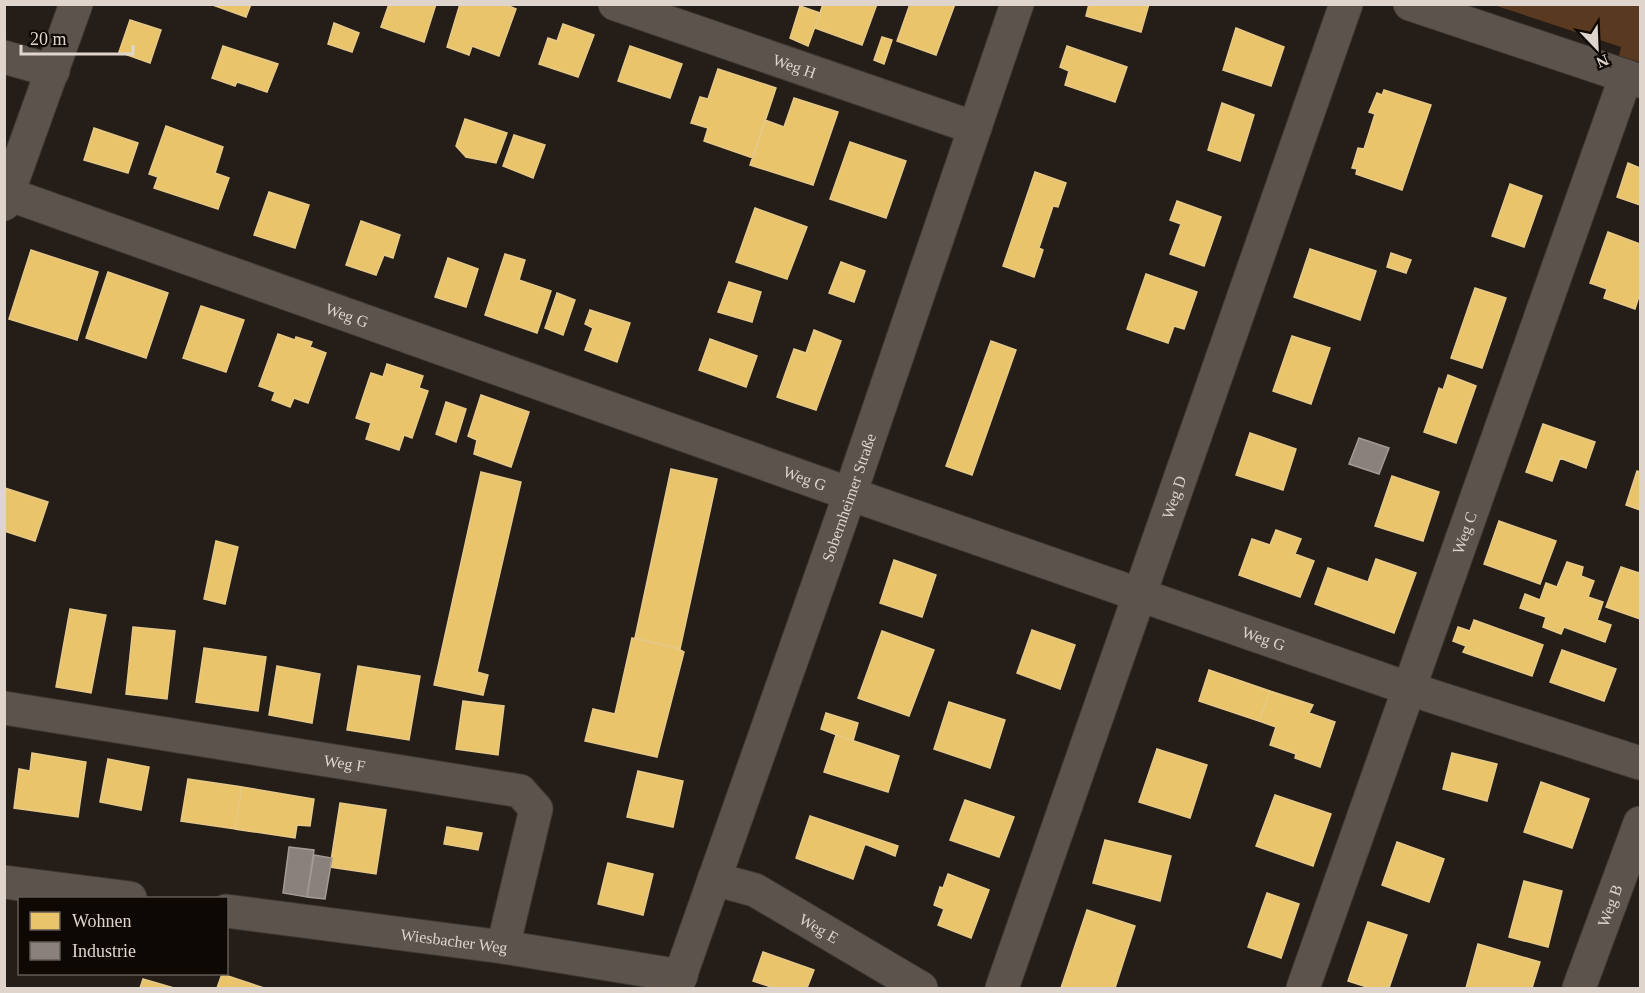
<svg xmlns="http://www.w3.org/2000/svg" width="1645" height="993" font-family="'Times New Roman',serif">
  <rect width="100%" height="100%" fill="#251d17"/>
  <path fill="#593a21" d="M 1494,5 L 1640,5 L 1640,62 L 1619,56 L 1621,47 Z"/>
  <path fill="#e9c46a" stroke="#e6c988" stroke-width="1.5" d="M 210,4 L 251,4 L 246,17 Z
    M 389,4 L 436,4 L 424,42 L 381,27 Z
    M 460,4 L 504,4 L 516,9 L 499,56 L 472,46 L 469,55 L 447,47 Z
    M 823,4 L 877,4 L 862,45 L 815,28 Z
    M 910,4 L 955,4 L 936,55 L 897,41 Z
    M 1089,4 L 1149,4 L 1141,32 L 1086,16 Z
    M 800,6 L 820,13 L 808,46 L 790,38 Z
    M 130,20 L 161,30 L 150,63 L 119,52 Z
    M 334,23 L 359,33 L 352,52 L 328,44 Z
    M 563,24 L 594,35 L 578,77 L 539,64 L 548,38 L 557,41 Z
    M 1236,28 L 1284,47 L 1271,86 L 1223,70 Z
    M 882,37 L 892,40 L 884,64 L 874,60 Z
    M 223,46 L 278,64 L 267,92 L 237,82 L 235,86 L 212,78 Z
    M 630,46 L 682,64 L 670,98 L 618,81 Z
    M 1067,46 L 1127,67 L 1115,102 L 1065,85 L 1069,71 L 1060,67 Z
    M 718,69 L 776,88 L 753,158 L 704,141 L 708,128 L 691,123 L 700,97 L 708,99 Z
    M 1384,90 L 1431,105 L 1402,190 L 1356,174 L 1357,169 L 1352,168 L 1358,148 L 1364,149 L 1375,114 L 1369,112 L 1377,93 L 1382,95 Z
    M 794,98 L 838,112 L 813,185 L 750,165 L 765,120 L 784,127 Z
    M 1222,103 L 1254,115 L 1240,161 L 1208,150 Z
    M 465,119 L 507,133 L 496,163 L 466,157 L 456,146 Z
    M 166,126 L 223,147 L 215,173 L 229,178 L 218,209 L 154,188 L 158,177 L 149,174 Z
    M 94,128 L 138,143 L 128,173 L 84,160 Z
    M 514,135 L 545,145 L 533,178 L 503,166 Z
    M 850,142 L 906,161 L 886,218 L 830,199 Z
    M 1628,163 L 1640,168 L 1640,205 L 1617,197 Z
    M 1035,172 L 1066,183 L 1058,207 L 1053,206 L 1039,248 L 1043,250 L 1034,277 L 1003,266 Z
    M 1510,184 L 1542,196 L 1524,247 L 1492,236 Z
    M 269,192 L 309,205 L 295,248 L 254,235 Z
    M 1177,201 L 1221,217 L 1204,266 L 1170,254 L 1181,224 L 1170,220 Z
    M 755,208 L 807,227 L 787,279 L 736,262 Z
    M 361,221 L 400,235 L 393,258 L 384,255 L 376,275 L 346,265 Z
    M 1608,232 L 1640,244 L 1640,293 L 1635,309 L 1604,298 L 1607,289 L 1590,283 Z
    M 1310,249 L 1376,271 L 1360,320 L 1294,297 Z
    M 31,250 L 98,272 L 77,340 L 9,319 Z
    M 1391,253 L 1411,260 L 1406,273 L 1387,267 Z
    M 505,254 L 525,260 L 519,280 L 551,291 L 537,333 L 485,315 Z
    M 448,258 L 478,269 L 466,307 L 435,297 Z
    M 841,262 L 865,271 L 854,302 L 829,293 Z
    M 108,272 L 168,293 L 146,358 L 86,338 Z
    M 1146,274 L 1197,292 L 1184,329 L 1174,326 L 1168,343 L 1127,329 Z
    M 729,282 L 761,292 L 752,322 L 718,312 Z
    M 1475,288 L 1506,298 L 1482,368 L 1451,358 Z
    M 557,293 L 575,300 L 563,335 L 545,328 Z
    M 201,306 L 244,320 L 226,372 L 183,358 Z
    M 590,310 L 630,323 L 617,362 L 585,350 L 593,328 L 585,324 Z
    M 814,330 L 841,341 L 816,410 L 777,397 L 794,349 L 806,353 Z
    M 278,334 L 295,340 L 296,337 L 312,342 L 310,347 L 326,353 L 308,403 L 294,398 L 290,407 L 272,400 L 275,392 L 259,386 Z
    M 1292,336 L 1330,348 L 1311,404 L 1273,391 Z
    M 710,339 L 757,356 L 746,387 L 699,370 Z
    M 991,341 L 1016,350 L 972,475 L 946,466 Z
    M 387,364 L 423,376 L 419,388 L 428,391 L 412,438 L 404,435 L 399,450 L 366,439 L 371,423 L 356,418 L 371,373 L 383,377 Z
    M 1448,375 L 1476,386 L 1456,443 L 1424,432 L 1439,388 L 1443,390 Z
    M 481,395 L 529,412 L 511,467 L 474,454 L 477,440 L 468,436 Z
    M 446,402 L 466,409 L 456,442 L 436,434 Z
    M 1543,424 L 1595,442 L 1586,468 L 1560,458 L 1552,481 L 1526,472 Z
    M 1250,433 L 1296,449 L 1283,490 L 1236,475 Z
    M 671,469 L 717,479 L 680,649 L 635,638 Z
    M 1637,471 L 1640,472 L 1640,510 L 1626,505 Z
    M 481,472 L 521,482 L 477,672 L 488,675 L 483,695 L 434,685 Z
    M 1392,476 L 1439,492 L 1423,541 L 1375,526 Z
    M 5,488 L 48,502 L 35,541 L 4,531 Z
    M 1499,521 L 1556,541 L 1540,584 L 1484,564 Z
    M 1276,530 L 1301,539 L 1295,554 L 1314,561 L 1300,597 L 1239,575 L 1252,539 L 1270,545 Z
    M 216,541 L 238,547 L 225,604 L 204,599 Z
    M 1376,559 L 1416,573 L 1394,633 L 1315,604 L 1328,568 L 1368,582 Z
    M 894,560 L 936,575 L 922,617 L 880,603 Z
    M 1567,562 L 1583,567 L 1581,576 L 1594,581 L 1588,597 L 1603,602 L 1597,620 L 1611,625 L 1605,642 L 1564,627 L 1561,634 L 1543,627 L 1546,617 L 1520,608 L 1525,594 L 1540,600 L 1546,583 L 1557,587 Z
    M 1621,567 L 1639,573 L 1640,570 L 1640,619 L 1606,607 Z
    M 70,609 L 106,615 L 91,693 L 56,687 Z
    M 1474,620 L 1543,645 L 1532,676 L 1463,652 L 1466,646 L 1453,641 L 1458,627 L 1470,631 Z
    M 133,627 L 175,631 L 167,699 L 126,694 Z
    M 1032,630 L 1075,645 L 1060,689 L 1017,673 Z
    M 882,631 L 934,650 L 909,716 L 858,698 Z
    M 632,638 L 680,649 L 680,650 L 684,652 L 657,757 L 585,741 L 593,709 L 615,714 Z
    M 204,648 L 266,657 L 258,711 L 196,702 Z
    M 1562,650 L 1616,669 L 1604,701 L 1550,682 Z
    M 277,666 L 320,674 L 312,723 L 269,715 Z
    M 358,666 L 420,676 L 409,740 L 347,730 Z
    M 1209,670 L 1270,691 L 1259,721 L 1199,701 Z
    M 1270,691 L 1313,705 L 1309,713 L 1335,722 L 1320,767 L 1295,758 L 1296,754 L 1270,745 L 1276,727 L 1259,721 Z
    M 463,701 L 504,706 L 498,755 L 456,749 Z
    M 949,702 L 1005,720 L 990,768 L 934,749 Z
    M 826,713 L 858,723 L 853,741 L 821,729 Z
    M 836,735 L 899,756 L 888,792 L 824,772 Z
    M 1157,749 L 1207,765 L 1190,818 L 1139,802 Z
    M 32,753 L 86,762 L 78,817 L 14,808 L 19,769 L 30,771 Z
    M 1452,753 L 1497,764 L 1487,801 L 1443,789 Z
    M 108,759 L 149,767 L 141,810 L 100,802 Z
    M 638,771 L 683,781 L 673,827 L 627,817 Z
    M 188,779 L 242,787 L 235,829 L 181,821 Z
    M 1541,782 L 1589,799 L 1572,848 L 1524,832 Z
    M 242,787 L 314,799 L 310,826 L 297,825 L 295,838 L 235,829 Z
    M 1275,795 L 1331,814 L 1313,866 L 1256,846 Z
    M 965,800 L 1014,817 L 999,857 L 950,840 Z
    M 340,803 L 386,810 L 376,874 L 330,867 Z
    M 810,816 L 898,846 L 895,856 L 865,844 L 853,879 L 796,858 Z
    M 447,827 L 482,833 L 478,850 L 444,844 Z
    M 1105,840 L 1171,856 L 1160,901 L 1093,883 Z
    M 1397,842 L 1444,859 L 1429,902 L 1382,885 Z
    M 608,863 L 653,874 L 643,915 L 598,904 Z
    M 948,874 L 989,890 L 971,938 L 938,925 L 944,909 L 934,905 L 940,887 L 943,888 Z
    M 1524,881 L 1562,891 L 1548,947 L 1509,937 Z
    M 1267,893 L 1299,904 L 1281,958 L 1248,947 Z
    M 1087,910 L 1135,926 L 1115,988 L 1061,988 Z
    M 1368,922 L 1407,935 L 1389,988 L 1370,988 L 1348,981 Z
    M 1478,944 L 1540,962 L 1532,988 L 1466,988 Z
    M 763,952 L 814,970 L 807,988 L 774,988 L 753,981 Z
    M 222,974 L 264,988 L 217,988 Z
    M 143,979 L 174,988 L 140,988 Z"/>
  <path fill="#8a817c" stroke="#a49a94" stroke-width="1.5" d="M 1359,438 L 1389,448 L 1379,474 L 1349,464 Z
    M 289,847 L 314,850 L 307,897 L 283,893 Z
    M 314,855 L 332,858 L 325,899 L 307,897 Z"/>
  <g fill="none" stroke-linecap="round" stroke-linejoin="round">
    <g stroke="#3e3731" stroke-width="35">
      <g id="minor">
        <path id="s1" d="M 615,4 L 975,128"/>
        <path d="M 1410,4 L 1640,81"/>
        <path d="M 4,57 L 53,71"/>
        <path id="s2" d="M 8,194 L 850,494 L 1410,689 L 1640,763"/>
        <path d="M 4,204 L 76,4"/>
        <path id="s3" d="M 4,708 L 520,791 L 536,809 L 503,947"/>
        <path id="s4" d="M 714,879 L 755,890 L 921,988"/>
        <path d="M 4,882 L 130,898"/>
        <path id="s5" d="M 226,911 L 503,947 L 681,976"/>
        <path id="s6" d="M 676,988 L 850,494 L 1017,4"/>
        <path id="s7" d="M 1002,988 L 1346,4"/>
        <path id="s8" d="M 1303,988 L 1626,76"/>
        <path id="s9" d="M 1579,988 L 1640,823"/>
      </g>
    </g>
    <use href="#minor" stroke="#5c534d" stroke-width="33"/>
  </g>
  <g text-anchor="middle" stroke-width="6" stroke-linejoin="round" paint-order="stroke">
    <g font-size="16" fill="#dfd5cd" stroke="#0e0804">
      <text dy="6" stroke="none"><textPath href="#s1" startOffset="190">Weg H</textPath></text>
      <text dy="6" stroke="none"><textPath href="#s2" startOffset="360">Weg G</textPath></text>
      <text dy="6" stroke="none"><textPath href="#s2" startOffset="846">Weg G</textPath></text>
      <text dy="6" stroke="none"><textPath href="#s7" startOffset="520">Weg D</textPath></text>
      <text dy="6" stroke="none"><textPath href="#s6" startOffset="520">Sobernheimer Straße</textPath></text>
      <text dy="6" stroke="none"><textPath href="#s8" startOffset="483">Weg C</textPath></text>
      <text dy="6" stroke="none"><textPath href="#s2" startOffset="1332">Weg G</textPath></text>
      <text dy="6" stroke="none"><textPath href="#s3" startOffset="345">Weg F</textPath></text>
      <text dy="6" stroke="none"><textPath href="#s9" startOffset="88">Weg B</textPath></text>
      <text dy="6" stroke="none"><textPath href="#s4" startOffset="117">Weg E</textPath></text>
      <text dy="6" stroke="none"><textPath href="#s5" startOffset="230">Wiesbacher Weg</textPath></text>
    </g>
  </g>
  <rect width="1645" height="993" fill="none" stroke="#dfd5cd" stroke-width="12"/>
  <rect x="18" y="897" width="210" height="78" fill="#0e0804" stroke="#625a54" stroke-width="1.5"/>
  <rect x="30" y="912" width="30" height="18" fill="#e9c46a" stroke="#625a54" stroke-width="1.5"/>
  <text x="72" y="927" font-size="18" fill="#dfd5cd">Wohnen</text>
  <rect x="30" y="942" width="30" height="18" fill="#8a817c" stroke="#625a54" stroke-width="1.5"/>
  <text x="72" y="957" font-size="18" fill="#dfd5cd">Industrie</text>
  <g transform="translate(1597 48) rotate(157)" stroke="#0e0804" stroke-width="4.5" paint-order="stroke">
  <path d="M0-4.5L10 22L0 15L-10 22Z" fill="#dfd5cd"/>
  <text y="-9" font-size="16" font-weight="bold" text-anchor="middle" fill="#dfd5cd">N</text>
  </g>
  <path d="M21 45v9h112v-9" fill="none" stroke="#dfd5cd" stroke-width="3"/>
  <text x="30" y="45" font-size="18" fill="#dfd5cd" stroke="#0e0804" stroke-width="4.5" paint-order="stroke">20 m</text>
</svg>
